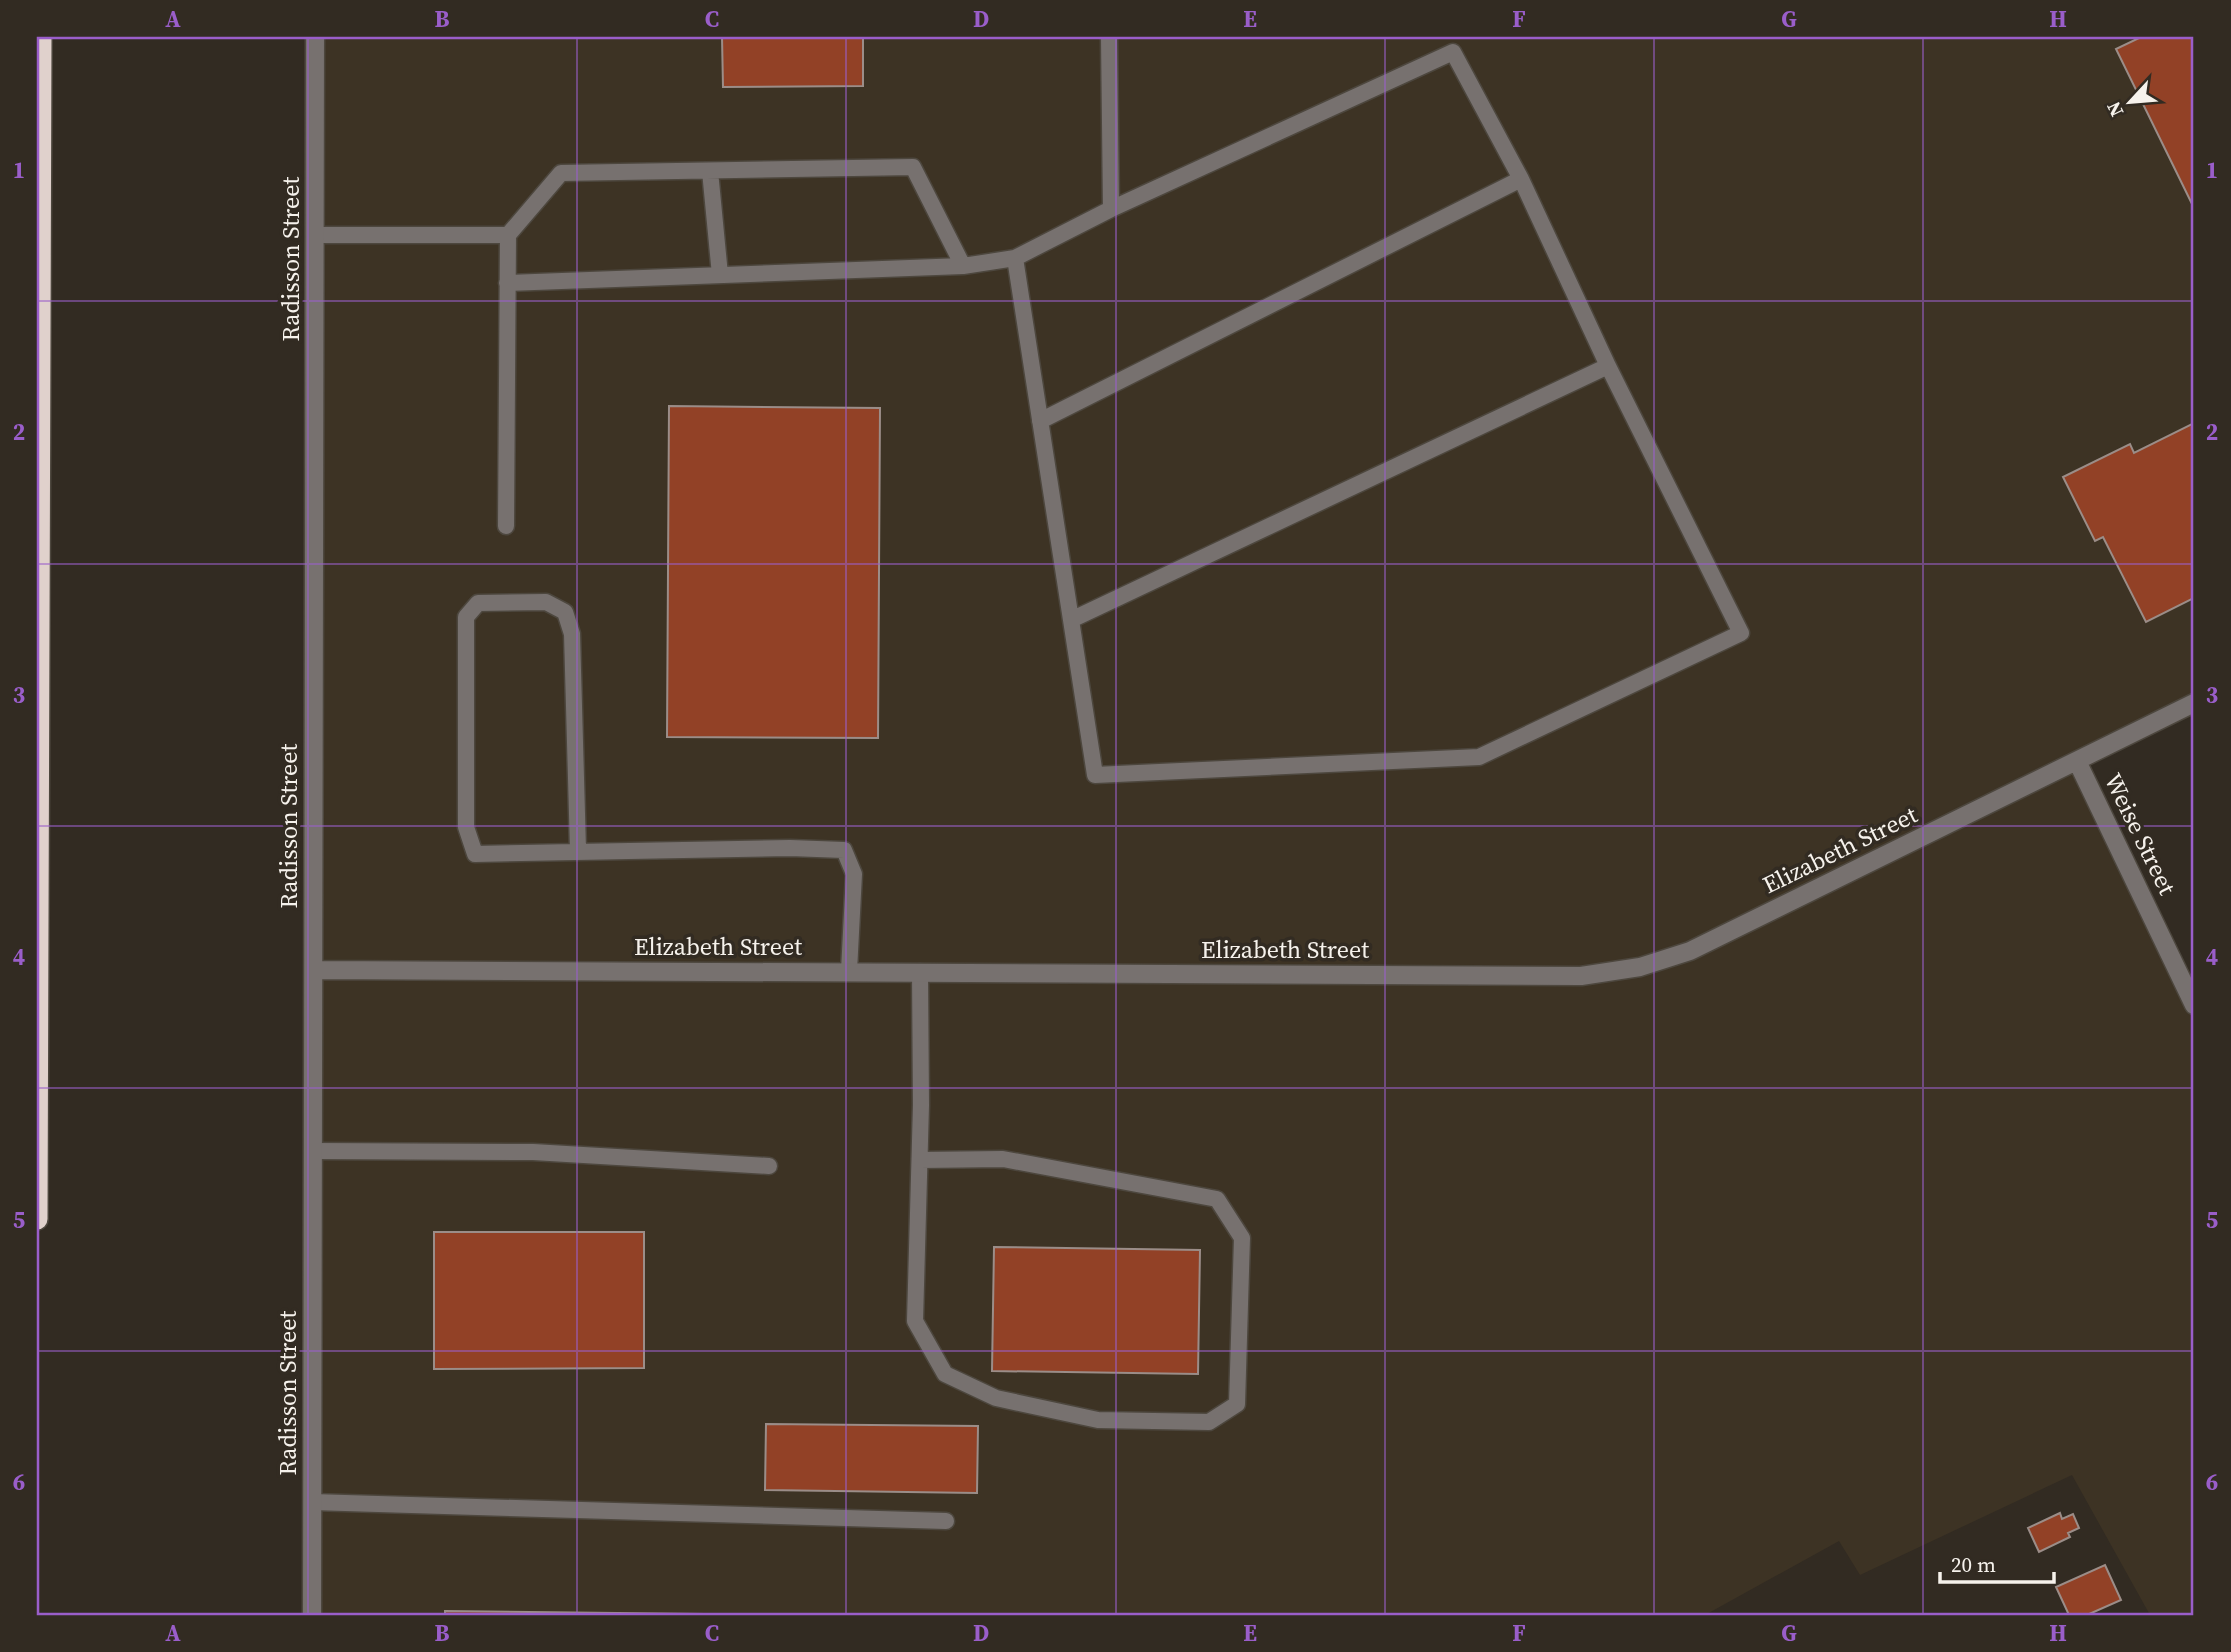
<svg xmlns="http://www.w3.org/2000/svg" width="2231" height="1652" font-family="'Source Serif 4',serif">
  <rect width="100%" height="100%" fill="#322b22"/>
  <path fill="#3d3324" d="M 315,37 L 2194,37 L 2194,703 L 2077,761 L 2194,1005 L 2194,1615 L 2150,1615 L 2072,1475 L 1860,1575 L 1839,1541 L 1705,1615 L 312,1615 Z"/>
  <path fill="#924126" stroke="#9b8d88" stroke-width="2" d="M 722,37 L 863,37 L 863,86 L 723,87 Z
    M 2141,37 L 2194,37 L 2194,208 L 2116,49 Z
    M 669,406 L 880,408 L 878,738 L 667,737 Z
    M 2194,423 L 2194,598 L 2146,622 L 2103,537 L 2095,541 L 2063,477 L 2130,444 L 2134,453 Z
    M 434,1232 L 644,1232 L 644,1368 L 434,1369 Z
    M 994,1247 L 1200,1250 L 1198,1374 L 992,1371 Z
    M 766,1424 L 978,1426 L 977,1493 L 765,1490 Z
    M 2060,1513 L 2062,1519 L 2073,1514 L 2079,1528 L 2068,1533 L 2070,1537 L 2039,1552 L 2028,1528 Z
    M 2105,1565 L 2121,1600 L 2087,1615 L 2069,1615 L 2056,1587 Z
    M 445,1611 L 705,1614 L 445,1615 Z"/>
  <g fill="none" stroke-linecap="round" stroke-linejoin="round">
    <g stroke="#4d473e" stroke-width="19">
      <path id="service" d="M 1109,37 L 1111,209
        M 710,171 L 720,275
        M 315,235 L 508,235 L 506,526
        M 508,235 L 561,173 L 913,167 L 963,266
        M 507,283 L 963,266 L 1015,258 L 1095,775 L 1479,757 L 1741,633 L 1608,366 L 1521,179 L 1453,52 L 1111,209 L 1015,258
        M 1040,421 L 1521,179
        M 1073,619 L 1608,366
        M 578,850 L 572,634 L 565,612 L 546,602 L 478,603 L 466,617 L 466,827 L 475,854 L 790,848 L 844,850 L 854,874 L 849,971
        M 920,972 L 921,1105 L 915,1321 L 945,1374 L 996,1398 L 1098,1420 L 1209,1422 L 1237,1404 L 1242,1238 L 1217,1199 L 1003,1159 L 920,1160
        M 313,1151 L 533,1152 L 769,1166
        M 312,1502 L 946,1521"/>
    </g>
    <g stroke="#4d473e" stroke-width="21">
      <path id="minor" d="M 2077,761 L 2194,1005
        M 314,970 L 1581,976 L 1640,967 L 1690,951 L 2194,703
        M 312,1615 L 315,37"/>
    </g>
    <g stroke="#4d473e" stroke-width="24">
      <path id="motorway" d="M 37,1219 L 41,37"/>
    </g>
    <use href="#service" stroke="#77716f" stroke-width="16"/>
    <use href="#minor" stroke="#77716f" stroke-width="18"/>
    <use href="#motorway" stroke="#e0d1cc" stroke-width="21"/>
  </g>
  <path fill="none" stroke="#9a5eca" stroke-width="2" stroke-opacity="0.55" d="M 308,37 L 308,1615M 577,37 L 577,1615M 846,37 L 846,1615M 1116,37 L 1116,1615M 1385,37 L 1385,1615M 1654,37 L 1654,1615M 1923,37 L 1923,1615M 37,301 L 2194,301M 37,564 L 2194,564M 37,826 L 2194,826M 37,1088 L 2194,1088M 37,1351 L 2194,1351"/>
  <g text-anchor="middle" stroke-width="7" stroke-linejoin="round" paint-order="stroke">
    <g font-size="24" fill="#f6f2ec" stroke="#322b22">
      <text transform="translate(291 259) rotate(-90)" y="8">Radisson Street</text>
      <text transform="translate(289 826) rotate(-90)" y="8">Radisson Street</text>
      <text transform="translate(2140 834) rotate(64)" y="8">Weise Street</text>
      <text transform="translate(1840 850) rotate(-26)" y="8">Elizabeth Street</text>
      <text x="718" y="955">Elizabeth Street</text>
      <text x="1285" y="958">Elizabeth Street</text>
      <text transform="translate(288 1393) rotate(-90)" y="8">Radisson Street</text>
    </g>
  </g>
  <rect width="2231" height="1652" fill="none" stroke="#322b22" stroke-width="77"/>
  <g transform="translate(2130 102) rotate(244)" stroke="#322b22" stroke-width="5" paint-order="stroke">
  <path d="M0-5L12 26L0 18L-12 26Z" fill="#f6f2ec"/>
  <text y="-10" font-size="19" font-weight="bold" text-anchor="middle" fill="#f6f2ec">N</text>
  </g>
  <path d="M1940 1572v10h114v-10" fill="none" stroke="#f6f2ec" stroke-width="3.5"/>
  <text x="1951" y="1572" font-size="21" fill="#f6f2ec" stroke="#322b22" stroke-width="5" paint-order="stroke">20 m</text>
  <rect x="38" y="38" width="2154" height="1576" fill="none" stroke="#9a5eca" stroke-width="2.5"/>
  <g font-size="23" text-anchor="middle" font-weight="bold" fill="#9a5eca">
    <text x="173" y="27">A</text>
    <text x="442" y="27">B</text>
    <text x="712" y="27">C</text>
    <text x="981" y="27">D</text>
    <text x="1250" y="27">E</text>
    <text x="1519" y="27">F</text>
    <text x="1789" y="27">G</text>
    <text x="2058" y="27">H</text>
    <text x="19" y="178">1</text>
    <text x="2212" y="178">1</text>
    <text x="19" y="440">2</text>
    <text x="2212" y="440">2</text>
    <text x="19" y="703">3</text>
    <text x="2212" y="703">3</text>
    <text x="19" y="965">4</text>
    <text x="2212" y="965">4</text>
    <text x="19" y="1228">5</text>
    <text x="2212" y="1228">5</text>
    <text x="19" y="1490">6</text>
    <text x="2212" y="1490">6</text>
    <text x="173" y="1641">A</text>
    <text x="442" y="1641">B</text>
    <text x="712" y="1641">C</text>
    <text x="981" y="1641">D</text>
    <text x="1250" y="1641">E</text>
    <text x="1519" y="1641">F</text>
    <text x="1789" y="1641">G</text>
    <text x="2058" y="1641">H</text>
  </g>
</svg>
